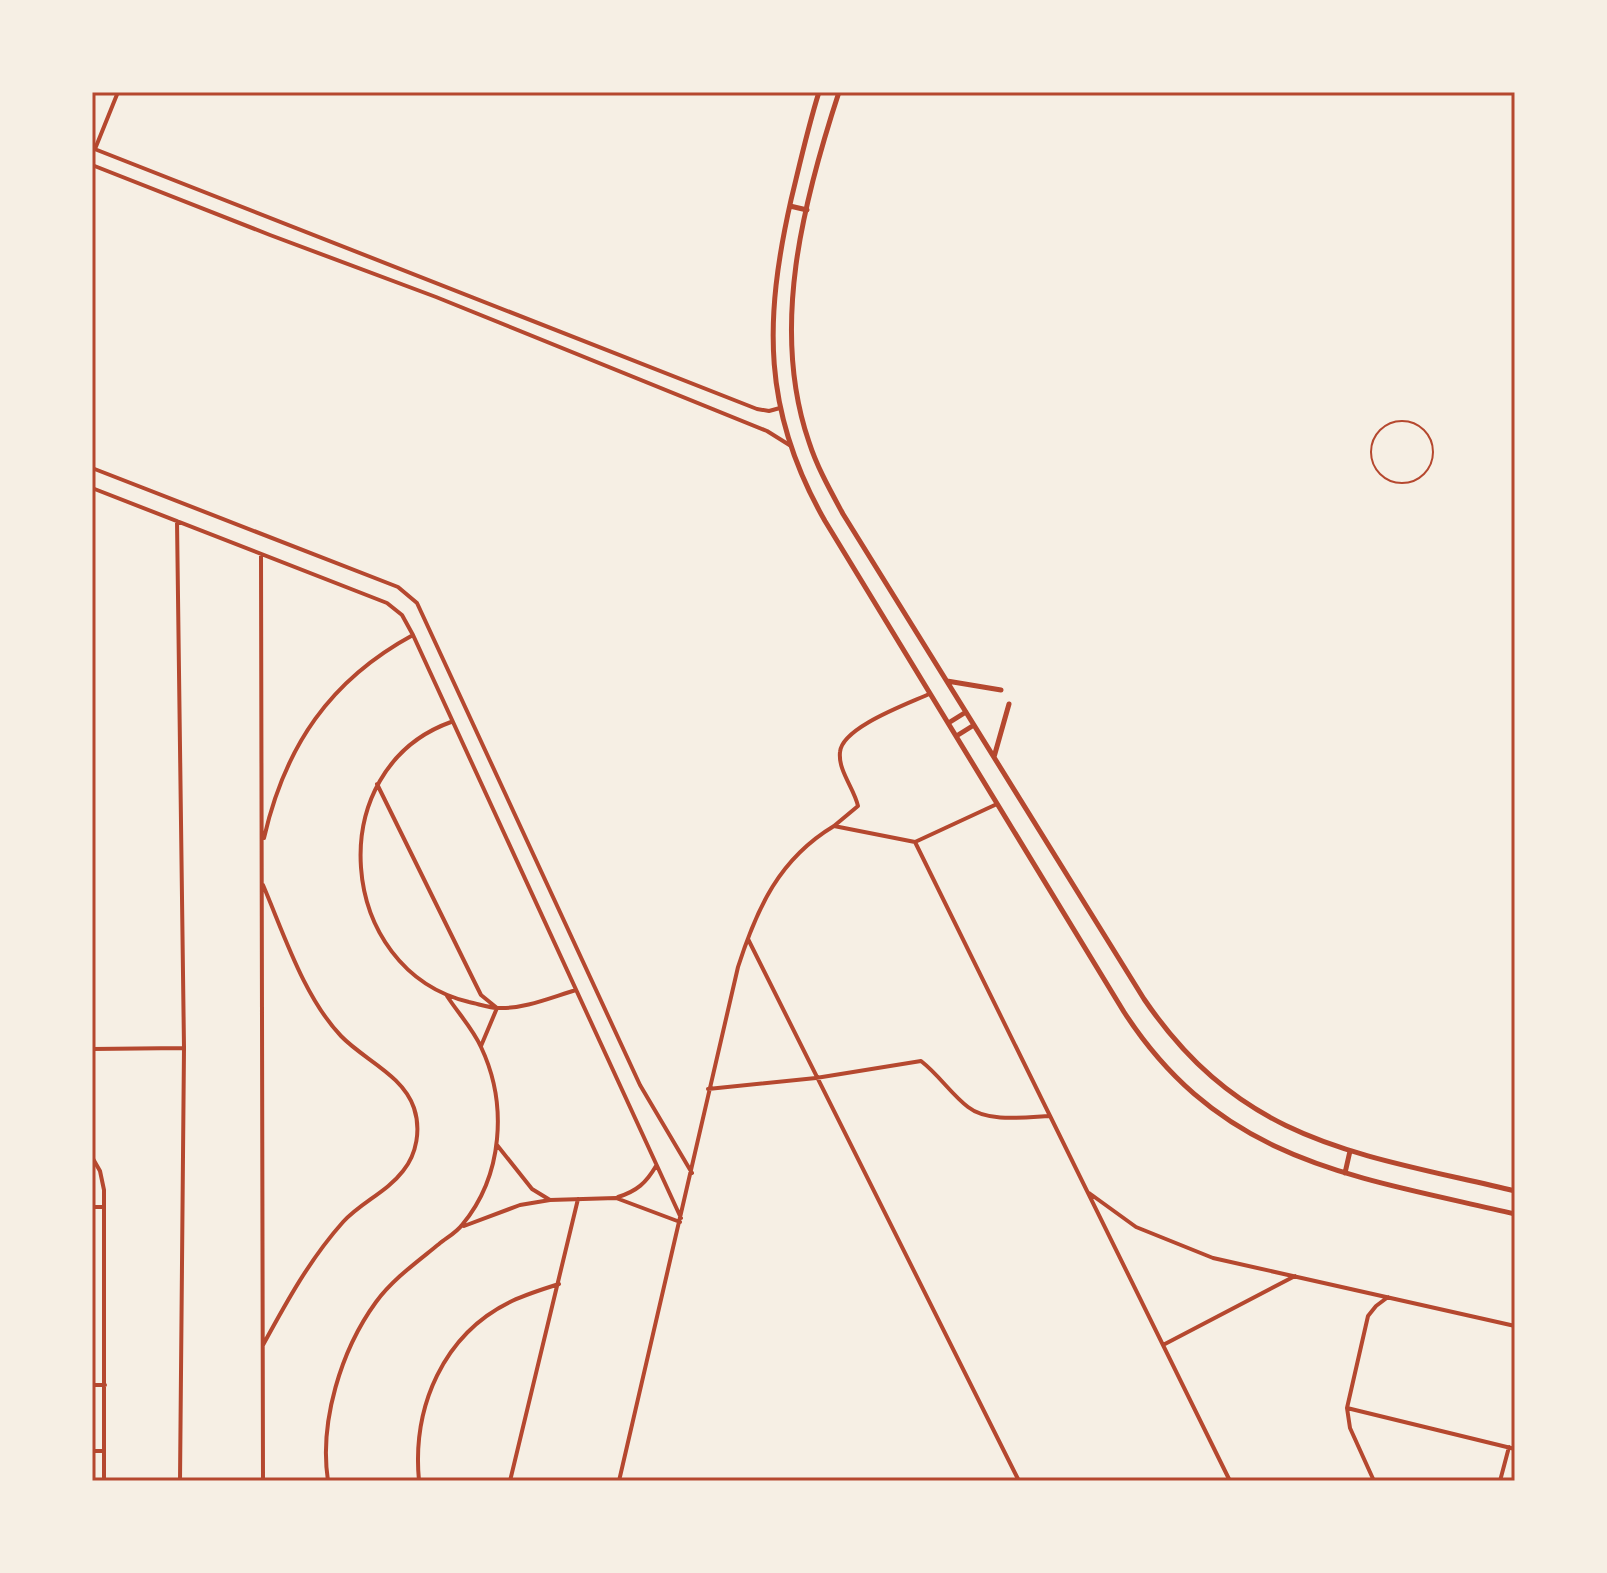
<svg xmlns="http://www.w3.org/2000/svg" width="1607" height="1573" font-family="'Titillium Web',sans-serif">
  <rect width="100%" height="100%" fill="#f6efe4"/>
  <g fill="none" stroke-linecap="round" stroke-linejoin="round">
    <path stroke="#b5482f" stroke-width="2" d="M1371 452a31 31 0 1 1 62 0a31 31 0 1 1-62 0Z"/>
    <path stroke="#b5482f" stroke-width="4" d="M 92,148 L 757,409 L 769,411 L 780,408
      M 95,149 L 118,92
      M 92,165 L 270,235 L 436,297 L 767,431 L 791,446
      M 92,468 L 398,587 L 417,603 L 640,1085 L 692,1173
      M 92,488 L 387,603 L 402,615 L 413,635 L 681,1218
      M 177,521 L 184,1048 L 180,1481
      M 261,554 L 263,1481
      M 451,722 C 320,769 336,970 469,1002 C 479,1004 489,1008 499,1008 C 524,1009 552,997 576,990
      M 377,784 L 476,985 L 481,995 L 497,1008 L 481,1046
      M 834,826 L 858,806 C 854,788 838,771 840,752 C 842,727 910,703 929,694
      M 264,838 C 285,746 330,680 413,635
      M 915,842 L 1230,1481
      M 263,885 C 284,934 304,997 341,1036 C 364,1060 403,1075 414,1108 C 421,1129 417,1154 403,1171 C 387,1192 360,1203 343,1222 C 310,1259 287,1301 263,1345
      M 748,939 L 1019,1481
      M 92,1049 L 184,1048
      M 708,1089 L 816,1078 L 921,1061 C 939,1075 951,1094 968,1107 C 988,1123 1026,1117 1050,1116
      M 497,1145 L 532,1189 L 550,1200
      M 92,1157 L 100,1171 L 104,1190 L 104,1481
      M 1089,1193 L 1136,1227 L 1213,1258 L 1515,1326
      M 618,1197 C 637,1191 646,1183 656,1166
      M 92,1207 L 104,1207
      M 464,1226 L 520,1205 L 550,1200 L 616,1198 L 680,1222
      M 1163,1345 L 1295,1276
      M 92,1385 L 105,1385
      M 1347,1408 L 1515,1449
      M 92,1451 L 104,1451
      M 328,1481 C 319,1422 341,1350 376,1302 C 393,1279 417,1262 439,1244 C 446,1238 456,1233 462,1225 C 503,1176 508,1104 481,1047 C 473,1029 458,1013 447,996
      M 419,1481 C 412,1407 443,1334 512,1301 C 527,1294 543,1289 559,1284
      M 510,1481 L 578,1199
      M 619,1481 L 738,967 C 757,908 779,859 834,826 L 915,842 L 997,804
      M 1374,1481 L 1350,1428 L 1347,1408 L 1368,1316 L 1376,1306 L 1388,1297
      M 1500,1481 L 1509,1447"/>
    <path stroke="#b5482f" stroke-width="5" d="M 819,92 C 808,127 800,163 791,200 C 764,320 762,411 825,521 L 1124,1012 C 1222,1163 1354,1176 1515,1214
      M 839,92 C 803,202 770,329 809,442 C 817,467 830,490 843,514 L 1144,999 C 1243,1144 1357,1153 1515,1191
      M 790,206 L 807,210
      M 947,681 L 1001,690
      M 950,722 L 966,712
      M 958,735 L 974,725
      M 994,757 L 1009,704
      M 1345,1173 L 1350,1151"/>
  </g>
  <rect width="1607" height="1573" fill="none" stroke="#f6efe4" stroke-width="188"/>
  <rect x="94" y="94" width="1419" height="1385" fill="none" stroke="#b5482f" stroke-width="3"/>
</svg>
